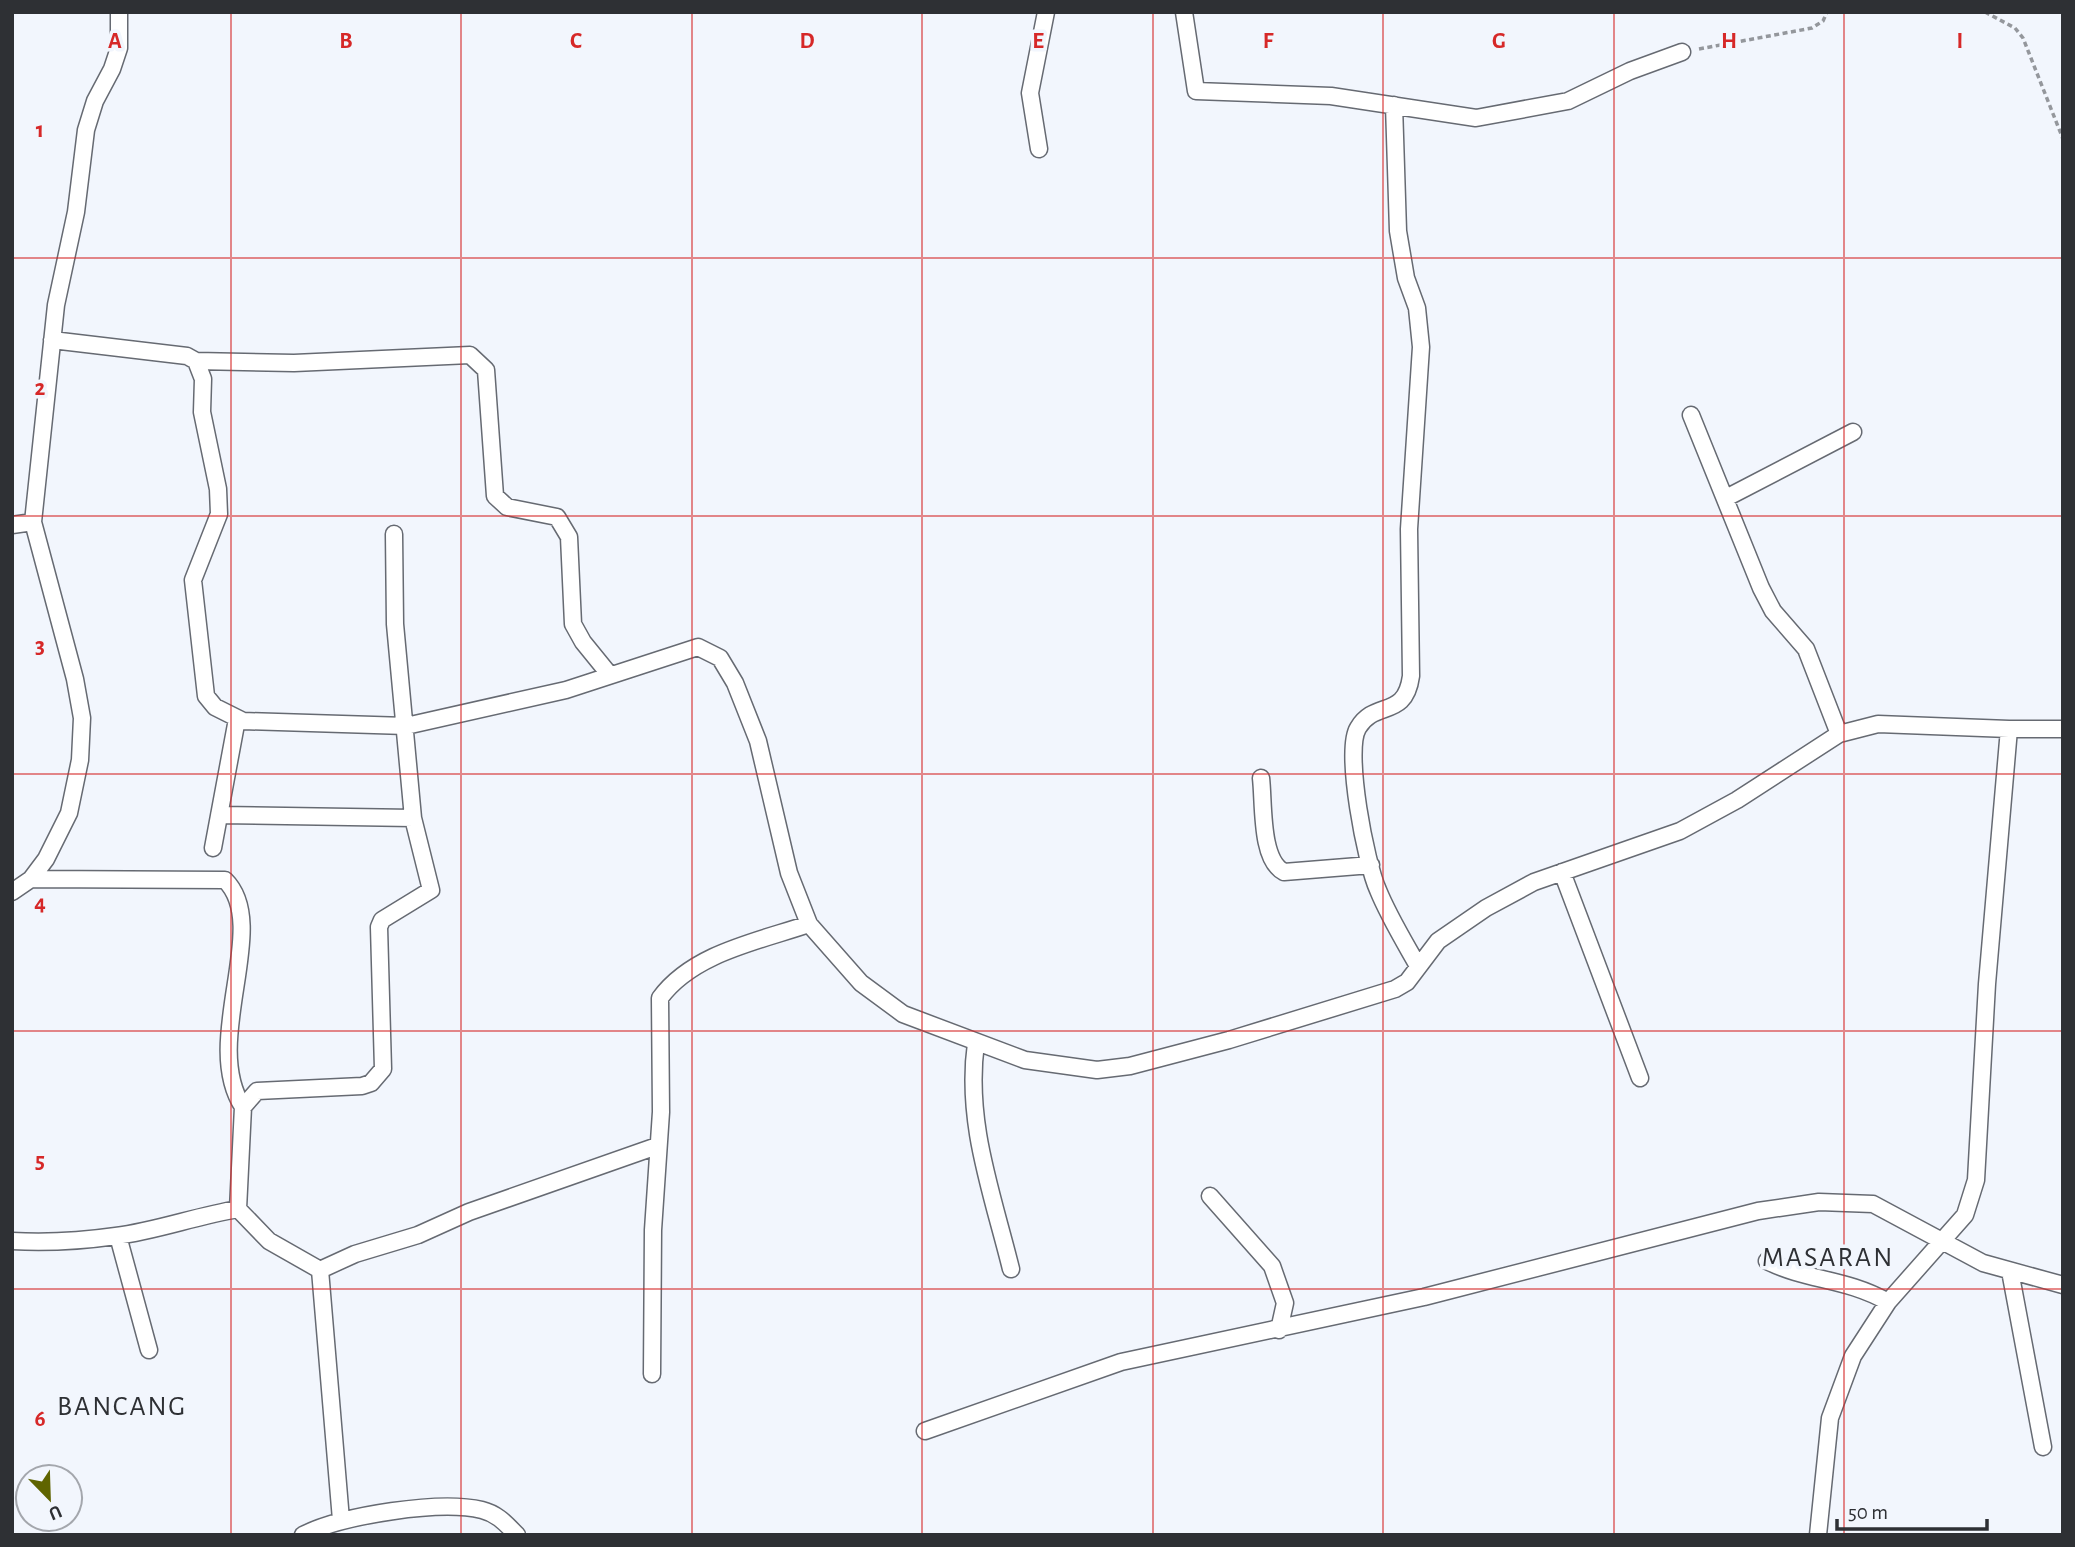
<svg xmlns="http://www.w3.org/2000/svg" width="2075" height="1547" font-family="'Alegreya Sans',sans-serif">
  <rect width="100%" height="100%" fill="#f2f6fd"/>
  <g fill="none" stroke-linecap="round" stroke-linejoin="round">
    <g stroke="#666a72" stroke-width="19">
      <path id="street" d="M 1184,12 L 1196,91 L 1331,96 L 1476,118 L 1568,101 L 1630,71 L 1682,52
        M 1394,105 L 1398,231 L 1406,278 L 1417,308 L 1421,347 L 1409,529 L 1411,676 C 1405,720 1375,699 1358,728 C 1344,751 1366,864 1378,890 C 1389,917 1404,941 1418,966
        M 1039,149 L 1030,93 L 1046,12
        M 52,340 L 187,356 L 196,361 L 203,379 L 202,412 L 218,489 L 219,514 L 193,580 L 206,696 L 215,707 L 243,721 L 406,726 L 566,690 L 698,647 L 720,658 L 735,683 L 758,741 L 789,873 L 809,924 L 861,983 L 903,1014 L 1025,1060 L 1097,1070 L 1130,1066 L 1229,1040 L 1395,989 L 1407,982 L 1438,941 L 1486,908 L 1534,882 L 1680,831 L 1737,800 L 1839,734 L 1878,724 L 2009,729 L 1987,984 L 1976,1180 L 1965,1215 L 1888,1302 L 1853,1356 L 1830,1418 L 1818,1535
        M 196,361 L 294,363 L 470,355 L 486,370 L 495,496 L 507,507 L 557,517 L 569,537 L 573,624 L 583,642 L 609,674
        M 1691,415 L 1761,588 L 1773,611 L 1806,649 L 1839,734
        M 1726,498 L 1853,432
        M 12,525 L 33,522
        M 394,534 L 395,624 L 413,818
        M 2009,729 L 2063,729
        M 1261,778 C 1264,803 1260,860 1284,872 L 1371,865
        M 213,848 L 237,719
        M 1562,872 L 1640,1078
        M 31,879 L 225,880 C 272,926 200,1041 243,1107
        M 12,892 L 31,879 L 46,859 L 69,813 L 80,760 L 82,718 L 75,679 L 33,522 L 56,305 L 76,212 L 86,130 L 95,101 L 112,69 L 119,48 L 119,12
        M 976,1043 C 965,1122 992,1192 1011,1269
        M 1210,1196 L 1272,1266 L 1285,1303 L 1279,1330
        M 238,1209 L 269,1241 L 320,1270
        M 118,1236 L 149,1350
        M 12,1241 C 47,1243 81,1241 116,1236 C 156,1231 196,1216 238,1209 L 243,1107 L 257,1091 L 362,1086 L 371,1083 L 383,1069 L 379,927 L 382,920 L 431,890 L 413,818 L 219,815
        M 1767,1261 C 1807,1281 1846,1278 1888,1302
        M 2010,1271 L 2043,1447
        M 652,1374 L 653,1230 L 661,1112 L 660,998 C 693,953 759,941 809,924
        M 925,1431 L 1121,1362 L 1424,1297 L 1758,1211 L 1819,1202 L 1873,1204 L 1983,1263 L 2063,1285
        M 341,1520 L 320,1270 L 355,1254 L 418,1235 L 469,1212 L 657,1146
        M 303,1535 C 343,1515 440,1500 482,1510 C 498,1514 506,1524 517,1535"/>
    </g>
    <path stroke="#94979c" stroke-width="3.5" stroke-dasharray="5 3.5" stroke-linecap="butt" d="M 1985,12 L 2015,28 L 2023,38 L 2063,139
      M 1699,49 L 1812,28 L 1823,21 L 1827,12"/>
    <use href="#street" stroke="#fff" stroke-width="16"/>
  </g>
  <path fill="none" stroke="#d62828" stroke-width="2" stroke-opacity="0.55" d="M 231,12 L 231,1535M 461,12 L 461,1535M 692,12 L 692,1535M 922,12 L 922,1535M 1153,12 L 1153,1535M 1383,12 L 1383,1535M 1614,12 L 1614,1535M 1844,12 L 1844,1535M 12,258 L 2063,258M 12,516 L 2063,516M 12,774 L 2063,774M 12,1031 L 2063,1031M 12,1289 L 2063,1289"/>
  <g text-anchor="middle" stroke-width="7" stroke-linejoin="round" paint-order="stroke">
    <g font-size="28" letter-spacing="2" fill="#2e3034" stroke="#f2f6fd">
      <text x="1828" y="1266">MASARAN</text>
      <text x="122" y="1415">BANCANG</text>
    </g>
  </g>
  <g font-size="23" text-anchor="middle" font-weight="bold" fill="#d62828" stroke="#f2f6fd" stroke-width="7" stroke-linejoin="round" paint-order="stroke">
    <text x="115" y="48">A</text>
    <text x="346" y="48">B</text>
    <text x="576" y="48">C</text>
    <text x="807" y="48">D</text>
    <text x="1038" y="48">E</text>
    <text x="1268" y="48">F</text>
    <text x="1499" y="48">G</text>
    <text x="1729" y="48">H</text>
    <text x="1960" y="48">I</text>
    <text x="40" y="137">1</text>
    <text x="40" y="395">2</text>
    <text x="40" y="653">3</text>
    <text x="40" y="910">4</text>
    <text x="40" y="1168">5</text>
    <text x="40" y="1426">6</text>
  </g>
  <rect width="2075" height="1547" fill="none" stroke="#2e3034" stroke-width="28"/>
  <g transform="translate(49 1498) rotate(157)"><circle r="33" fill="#f2f6fd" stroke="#a4a7ad" stroke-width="2"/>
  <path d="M0-5L12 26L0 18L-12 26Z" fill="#5f6400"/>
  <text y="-10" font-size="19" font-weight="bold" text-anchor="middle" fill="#2e3034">U</text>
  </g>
  <path d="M1837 1519v10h150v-10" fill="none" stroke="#2e3034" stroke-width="3.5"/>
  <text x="1848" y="1519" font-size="21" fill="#2e3034" stroke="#f2f6fd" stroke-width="5" paint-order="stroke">50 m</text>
</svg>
